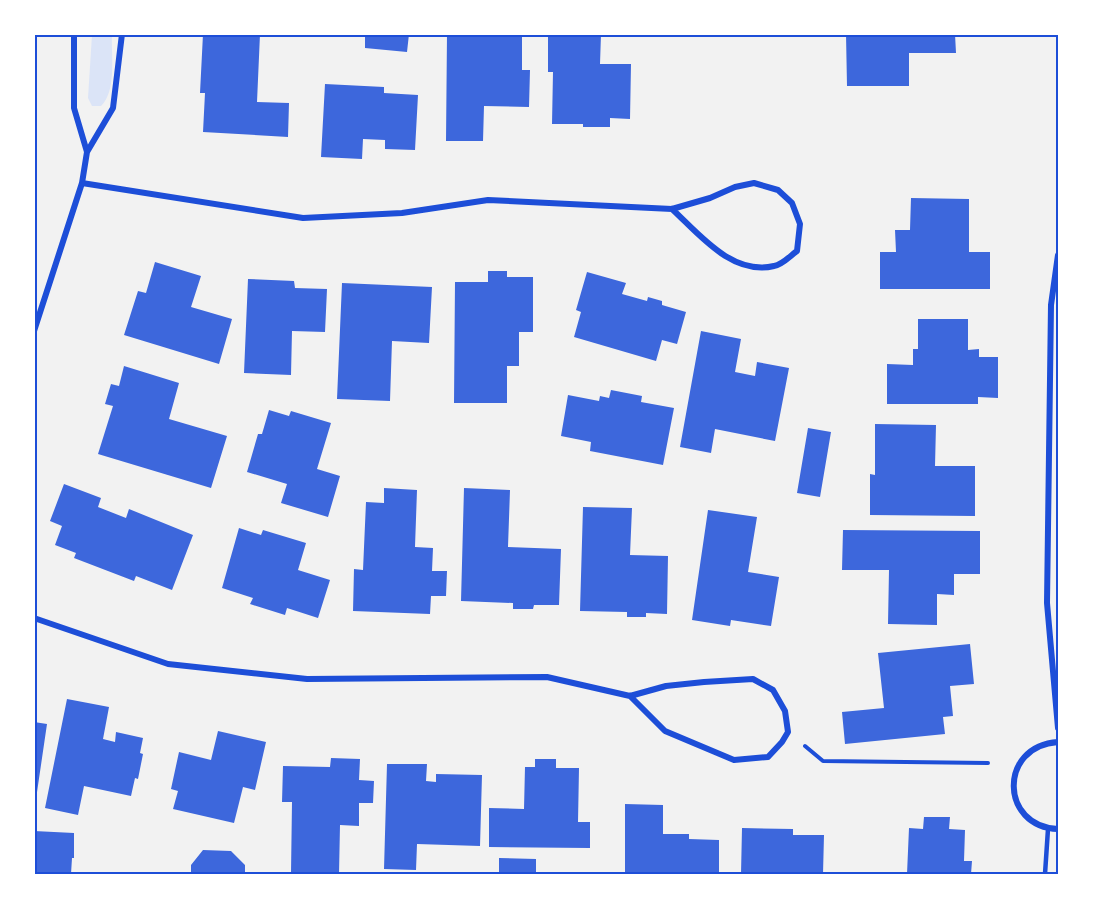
<svg xmlns="http://www.w3.org/2000/svg" width="1093" height="909" font-family="Arial,sans-serif">
  <rect width="100%" height="100%" fill="#f2f2f2"/>
  <path fill="#dbe4f7" d="M 92,35 L 112,35 C 111,55 117,91 101,106 L 92,106 L 88,98 Z"/>
  <path fill="#3d67dc" d="M 203,34 L 260,34 L 257,102 L 289,103 L 288,137 L 203,132 L 205,93 L 200,93 Z
    M 363,34 L 409,34 L 407,52 L 365,48 L 365,37 Z
    M 447,34 L 522,36 L 522,70 L 530,70 L 529,107 L 484,106 L 483,141 L 446,141 Z
    M 548,34 L 601,34 L 600,64 L 631,64 L 630,119 L 610,118 L 610,127 L 583,127 L 583,124 L 552,124 L 553,72 L 548,72 Z
    M 846,34 L 955,34 L 956,53 L 909,53 L 909,86 L 847,86 Z
    M 325,84 L 384,87 L 384,93 L 418,95 L 415,150 L 385,149 L 385,140 L 363,139 L 362,159 L 321,157 Z
    M 911,198 L 969,199 L 969,252 L 990,252 L 990,289 L 880,289 L 880,252 L 896,252 L 895,230 L 910,230 Z
    M 155,262 L 201,276 L 191,307 L 232,319 L 219,364 L 124,335 L 138,291 L 146,293 Z
    M 488,271 L 507,271 L 507,277 L 533,277 L 533,332 L 519,332 L 519,366 L 507,366 L 507,403 L 454,403 L 455,282 L 488,282 Z
    M 587,272 L 626,283 L 622,294 L 647,301 L 648,297 L 662,301 L 662,305 L 686,312 L 677,344 L 662,340 L 656,361 L 574,337 L 581,312 L 576,310 Z
    M 248,279 L 294,281 L 295,288 L 327,289 L 325,332 L 292,331 L 291,375 L 244,373 Z
    M 342,283 L 432,287 L 429,343 L 392,341 L 390,401 L 337,399 Z
    M 918,319 L 968,319 L 968,350 L 979,349 L 979,357 L 998,357 L 998,398 L 978,397 L 978,404 L 887,404 L 887,364 L 913,365 L 913,349 L 918,349 Z
    M 701,331 L 741,339 L 735,372 L 755,376 L 757,362 L 789,368 L 775,441 L 715,429 L 711,453 L 680,447 Z
    M 124,366 L 179,383 L 169,419 L 227,436 L 211,488 L 98,454 L 113,406 L 105,404 L 111,384 L 119,386 Z
    M 611,390 L 642,396 L 641,402 L 674,408 L 663,465 L 590,451 L 591,442 L 561,436 L 568,395 L 599,401 L 600,396 L 609,398 Z
    M 269,410 L 289,416 L 291,411 L 331,423 L 317,469 L 340,476 L 328,517 L 281,503 L 287,484 L 247,472 L 258,434 L 262,434 Z
    M 875,424 L 936,425 L 935,466 L 975,466 L 975,516 L 870,515 L 870,474 L 875,475 Z
    M 808,428 L 831,432 L 820,497 L 797,493 Z
    M 64,484 L 101,498 L 98,507 L 126,518 L 129,509 L 193,535 L 172,590 L 136,576 L 134,581 L 74,558 L 76,553 L 55,545 L 62,526 L 50,521 Z
    M 384,488 L 417,490 L 415,547 L 433,548 L 432,571 L 447,571 L 446,596 L 431,596 L 430,614 L 353,611 L 354,569 L 363,570 L 366,502 L 384,503 Z
    M 464,488 L 510,490 L 508,547 L 561,549 L 559,605 L 534,605 L 533,609 L 513,609 L 513,603 L 461,601 Z
    M 583,507 L 632,508 L 630,555 L 668,556 L 667,614 L 646,613 L 646,617 L 627,617 L 627,612 L 580,611 Z
    M 708,510 L 757,517 L 748,572 L 779,577 L 771,626 L 731,620 L 730,626 L 692,620 Z
    M 239,528 L 261,535 L 263,530 L 306,543 L 298,570 L 330,580 L 318,618 L 287,608 L 285,615 L 250,604 L 253,598 L 222,588 Z
    M 843,530 L 980,531 L 980,574 L 954,574 L 954,595 L 937,594 L 937,625 L 888,624 L 889,570 L 842,570 Z
    M 970,644 L 974,684 L 950,686 L 953,716 L 943,717 L 945,734 L 845,744 L 842,712 L 884,708 L 878,653 Z
    M 67,699 L 109,707 L 103,739 L 115,742 L 116,732 L 143,738 L 140,753 L 143,754 L 138,779 L 135,778 L 131,796 L 84,786 L 78,815 L 45,808 Z
    M 34,722 L 47,724 L 36,799 L 34,799 Z
    M 218,731 L 266,742 L 255,790 L 243,787 L 234,823 L 173,809 L 178,791 L 171,789 L 179,752 L 211,760 Z
    M 331,758 L 360,759 L 359,780 L 374,781 L 373,803 L 359,803 L 359,826 L 340,825 L 339,874 L 291,873 L 292,802 L 282,802 L 283,766 L 330,767 Z
    M 535,759 L 556,759 L 556,768 L 579,768 L 578,822 L 590,822 L 590,848 L 489,847 L 489,808 L 524,809 L 525,767 L 535,767 Z
    M 387,764 L 427,764 L 426,781 L 436,782 L 436,774 L 482,775 L 480,846 L 417,844 L 416,870 L 384,869 Z
    M 625,804 L 663,805 L 663,834 L 689,834 L 689,839 L 719,840 L 719,874 L 625,874 Z
    M 924,817 L 950,817 L 949,829 L 965,830 L 964,861 L 972,861 L 971,874 L 907,874 L 909,828 L 923,829 Z
    M 742,828 L 793,829 L 793,835 L 824,835 L 823,874 L 741,874 Z
    M 34,831 L 74,833 L 74,858 L 72,858 L 71,874 L 34,874 Z
    M 203,850 L 231,851 L 245,865 L 245,874 L 191,874 L 191,865 Z
    M 499,858 L 536,859 L 536,874 L 499,874 Z"/>
  <g fill="none" stroke-linecap="round" stroke-linejoin="round">
    <path stroke="#1d4ed8" stroke-width="4" d="M 805,746 L 823,761 L 988,763"/>
    <path stroke="#1d4ed8" stroke-width="4.5" d="M 1045,874 L 1048,829"/>
    <path stroke="#1d4ed8" stroke-width="6" d="M 74,34 L 74,108 L 87,152
      M 82,183 L 303,218 L 402,213 L 488,200 L 672,209 L 710,198 L 735,187 L 754,183 L 778,190 L 792,203 L 800,224 L 797,251 C 790,256 782,265 774,266 C 732,276 699,234 672,209
      M 1058,255 L 1051,305 L 1047,603 L 1058,728
      M 34,331 L 82,183 L 87,152 L 113,108 L 122,34
      M 34,618 L 168,664 L 307,679 L 547,677 L 630,696 L 666,686 L 704,682 L 753,679 L 773,690 L 785,711 L 788,732 L 782,742 L 768,757 L 734,760 L 665,731 L 630,696
      M 1058,742 C 998,746 1000,827 1058,829"/>
  </g>
  <rect width="1093" height="909" fill="none" stroke="#ffffff" stroke-width="72"/>
  <rect x="36" y="36" width="1021" height="837" fill="none" stroke="#1d4ed8" stroke-width="2"/>
</svg>
